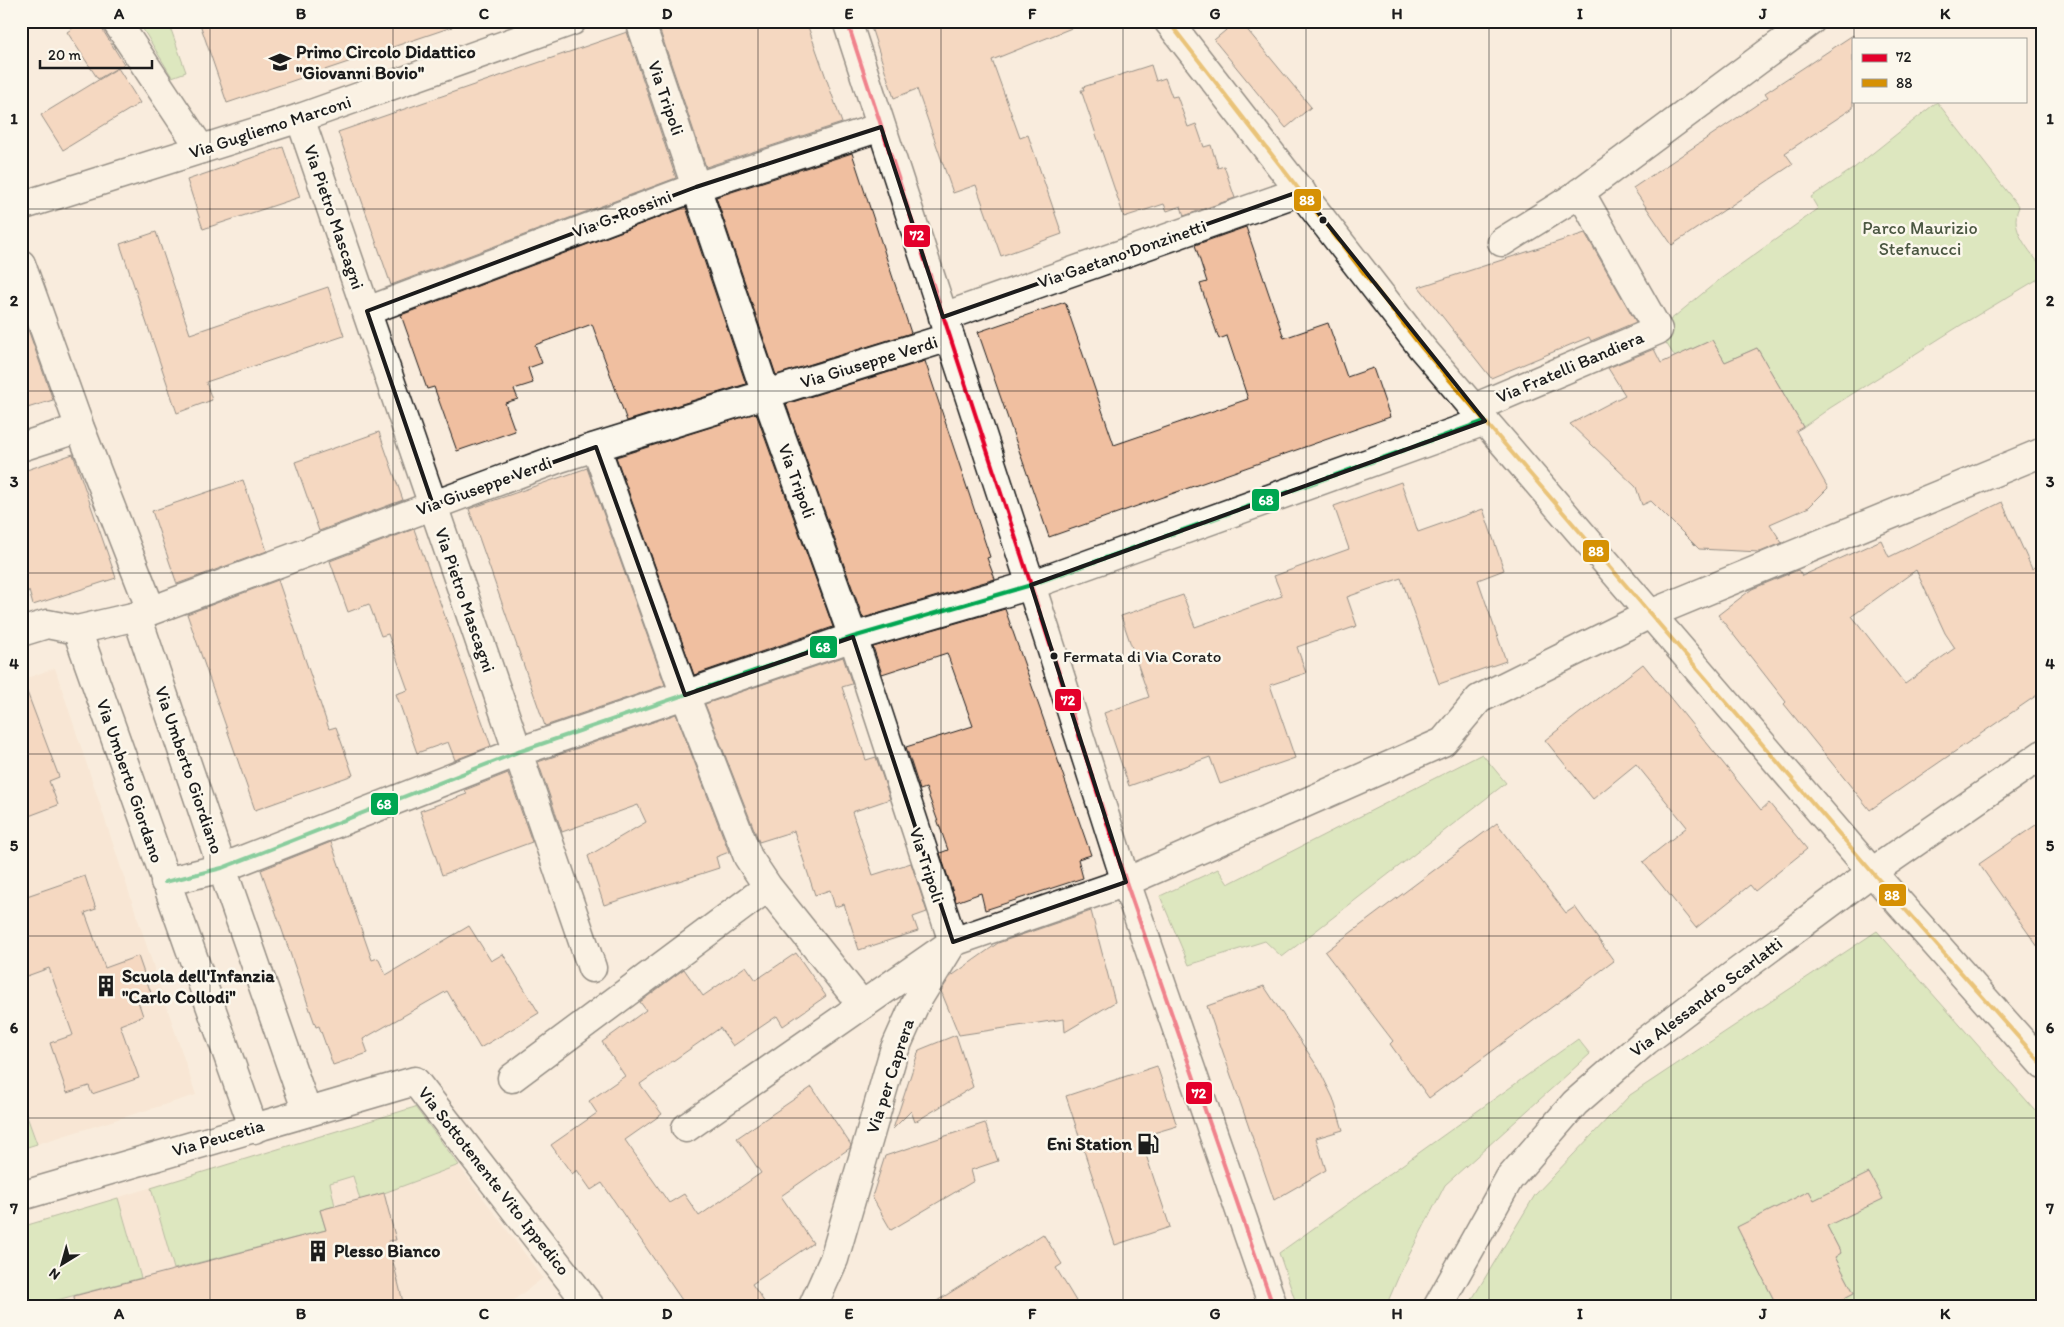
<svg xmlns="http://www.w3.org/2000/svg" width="2064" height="1327" font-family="Itim,sans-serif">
  <rect width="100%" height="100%" fill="#f9ecdd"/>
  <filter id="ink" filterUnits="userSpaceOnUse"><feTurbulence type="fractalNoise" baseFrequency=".02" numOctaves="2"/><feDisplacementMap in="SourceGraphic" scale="10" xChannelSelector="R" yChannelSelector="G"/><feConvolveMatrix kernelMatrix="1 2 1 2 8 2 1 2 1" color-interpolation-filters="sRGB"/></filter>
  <g filter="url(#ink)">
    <path fill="#f6decb" d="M 55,668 L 196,1095 L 37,1144 L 21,1100 L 21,680 Z
      M 415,1107 L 543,1278 L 506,1306 L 21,1306 L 21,1227 Z"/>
    <path fill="#bae09b" stroke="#6b7e5c" d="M 138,21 L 168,21 L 186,72 L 172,77 Z
      M 1937,102 L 2019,207 C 2008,230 2030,250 2043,269 L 2043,276 L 1961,325 L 1830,408 L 1803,427 L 1757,348 L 1725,362 L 1712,340 L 1675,357 L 1658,330 L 1719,280 L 1818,209 L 1811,197 L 1854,168 Z
      M 1482,754 L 1506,783 L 1282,957 L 1265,941 L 1189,965 L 1160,896 L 1218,869 L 1228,884 Z
      M 1877,931 L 2043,1119 L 2043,1306 L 1836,1306 L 1834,1303 L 1854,1293 L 1835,1257 L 1841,1253 L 1809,1191 L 1738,1228 L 1777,1306 L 1468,1306 L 1535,1195 L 1630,1095 Z
      M 1578,1039 L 1590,1054 L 1445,1185 L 1401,1271 L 1386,1306 L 1297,1306 L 1279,1253 Z
      M 21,1100 L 37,1144 L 21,1149 Z
      M 415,1107 L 459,1165 L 384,1193 L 360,1200 L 353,1176 L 330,1183 L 335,1206 L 320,1210 L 326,1230 L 174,1269 L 151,1188 Z
      M 118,1198 L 141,1278 L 34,1306 L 21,1306 L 21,1227 Z"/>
    <path fill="#f0bfa0" stroke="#1c1c1c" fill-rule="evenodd" d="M 83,21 L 97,21 L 124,64 L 98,79 L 67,32 Z
      M 199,21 L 451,21 L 452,27 L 227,103 Z
      M 806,21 L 842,123 L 706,167 L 657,22 Z
      M 869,21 L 1084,21 L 1084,23 L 992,60 L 1020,138 L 1028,135 L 1062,234 L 1001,256 L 976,185 L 953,193 L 917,89 L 894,98 Z
      M 1237,21 L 1240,21 L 1311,107 L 1286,128 L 1214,40 Z
      M 627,32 L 676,178 L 391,285 L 338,132 Z
      M 1853,35 L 1853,108 L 1785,153 L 1793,164 L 1672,245 L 1633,188 L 1768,97 L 1765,93 Z
      M 1151,65 L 1156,81 L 1165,78 L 1172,97 L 1177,96 L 1188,127 L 1196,124 L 1204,147 L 1211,145 L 1218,168 L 1224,166 L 1235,198 L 1184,216 L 1181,206 L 1167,211 L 1164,204 L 1124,217 L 1081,90 L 1084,90 L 1083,87 Z
      M 118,68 L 140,103 L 63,150 L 41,115 Z
      M 283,147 L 300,197 L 203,229 L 187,180 Z
      M 852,153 L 911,333 L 776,375 L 716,197 Z
      M 686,207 L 746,384 L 627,421 L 592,324 L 535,345 L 542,363 L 528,368 L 533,383 L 514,389 L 518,399 L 505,403 L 515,431 L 457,451 L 434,387 L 427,389 L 401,315 Z
      M 1246,227 L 1284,338 L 1328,323 L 1347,377 L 1373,368 L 1390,417 L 1049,537 L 978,332 L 1065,302 L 1114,445 L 1248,399 L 1227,336 L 1219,339 L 1200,284 L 1207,282 L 1195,245 Z
      M 156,232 L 190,334 L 328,287 L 344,336 L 206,382 L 212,400 L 177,413 L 120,244 Z
      M 1585,233 L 1636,322 L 1591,341 L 1589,337 L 1491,378 L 1419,287 Z
      M 24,318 L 53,400 L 21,410 L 21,319 Z
      M 1712,340 L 1725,362 L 1757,348 L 1803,427 L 1796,431 L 1828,488 L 1809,507 L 1770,524 L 1782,543 L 1760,552 L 1699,549 L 1651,501 L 1642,505 L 1636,487 L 1570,424 L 1625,395 L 1608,368 L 1654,349 L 1661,363 Z
      M 925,361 L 990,557 L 987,558 L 995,579 L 863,618 L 786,404 Z
      M 756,413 L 833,627 L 694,675 L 616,457 Z
      M 379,432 L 403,500 L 319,531 L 295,462 Z
      M 73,454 L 116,578 L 33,605 L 29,591 L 21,594 L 21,472 Z
      M 587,468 L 665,685 L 545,726 L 469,509 Z
      M 243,480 L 267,551 L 177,584 L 152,511 Z
      M 1401,482 L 1418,532 L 1483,509 L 1504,570 L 1478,580 L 1506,661 L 1439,684 L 1401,578 L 1347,597 L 1357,626 L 1297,647 L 1306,673 L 1270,685 L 1295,758 L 1220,784 L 1210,757 L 1129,786 L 1104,713 L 1149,697 L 1121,616 L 1183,595 L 1195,627 L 1282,596 L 1274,576 L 1349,549 L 1334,506 Z
      M 2002,502 L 2032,569 L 2043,562 L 2043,691 L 1870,810 L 1784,704 L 1786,702 L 1718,615 L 1752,589 L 1798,570 L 1802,576 L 1881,540 L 1889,557 ZM 1916,570 L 1945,633 L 1955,648 L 1905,684 L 1852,616 Z
      M 414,529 L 491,746 L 455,760 L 448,742 L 417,753 L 396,694 L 408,690 L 388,634 L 381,636 L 369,604 L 348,612 L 330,561 Z
      M 278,580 L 329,729 L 336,727 L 353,775 L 255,810 L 187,614 Z
      M 1005,609 L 1091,855 L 1078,859 L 1083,878 L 985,910 L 981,893 L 956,902 L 940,853 L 948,850 L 926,788 L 920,790 L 906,747 L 973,726 L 947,653 L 882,674 L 873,647 Z
      M 843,657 L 852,684 L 842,687 L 866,760 L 876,757 L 890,799 L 852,812 L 873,875 L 911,863 L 927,912 L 913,917 L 918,931 L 859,950 L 844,904 L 835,907 L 830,890 L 815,895 L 794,831 L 759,842 L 705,704 Z
      M 1643,664 L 1761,810 L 1769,803 L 1807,849 L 1755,891 L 1750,885 L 1696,928 L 1643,862 L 1687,827 L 1636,764 L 1593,799 L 1545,740 Z
      M 24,684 L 59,777 L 49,781 L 58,805 L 21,819 L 21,685 Z
      M 676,714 L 729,852 L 716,857 L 719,868 L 604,905 L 588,856 L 646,822 L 638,805 L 562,832 L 538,762 Z
      M 508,773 L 532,842 L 442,875 L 420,811 L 467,794 L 465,790 Z
      M 2043,820 L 2043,954 L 1979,864 Z
      M 1497,823 L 1566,913 L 1575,907 L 1614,961 L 1429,1098 L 1390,1044 L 1393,1041 L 1325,952 Z
      M 331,842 L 372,960 L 378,958 L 386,975 L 469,926 L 491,961 L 503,954 L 539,1013 L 480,1048 L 447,991 L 363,1039 L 368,1053 L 333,1065 L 319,1026 L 316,1027 L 261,870 Z
      M 85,876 L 96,909 L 85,913 L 105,968 L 138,956 L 152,996 L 138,1001 L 143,1016 L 120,1025 L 139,1078 L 92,1094 L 89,1086 L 67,1093 L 50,1043 L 73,1035 L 49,968 L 27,976 L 21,959 L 21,898 Z
      M 1091,911 L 1115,1002 L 1065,1032 L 1064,1019 L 959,1035 L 941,991 L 950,977 L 998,943 Z
      M 796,953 L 826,996 L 783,1026 L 777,1016 L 733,1046 L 720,1028 L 640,1084 L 662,1114 L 625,1140 L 669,1203 L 684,1194 L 699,1216 L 761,1173 L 737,1138 L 812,1087 L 851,1145 L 850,1148 L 781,1196 L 813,1243 L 752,1284 L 767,1306 L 686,1306 L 602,1183 L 591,1190 L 577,1170 L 572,1174 L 551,1145 L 597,1113 L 589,1101 L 625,1076 L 602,1042 L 646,1010 L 640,1002 L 684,969 L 703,996 L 746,966 L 756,980 Z
      M 1264,986 L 1319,1069 L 1333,1098 L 1343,1130 L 1316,1138 L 1326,1170 L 1274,1200 L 1207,1006 Z
      M 956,1035 L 973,1087 L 915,1122 L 911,1111 L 893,1129 L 919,1050 Z
      M 1157,1066 L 1177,1126 L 1140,1137 L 1170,1227 L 1115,1245 L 1066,1096 Z
      M 985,1123 L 998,1161 L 971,1170 L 974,1181 L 891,1230 L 872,1197 L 885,1156 Z
      M 1869,1173 L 1883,1199 L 1827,1226 L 1841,1253 L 1835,1257 L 1854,1293 L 1829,1306 L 1777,1306 L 1737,1227 L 1809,1191 L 1814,1200 Z
      M 384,1193 L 396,1240 L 388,1241 L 404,1306 L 75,1306 L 74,1296 L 326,1230 L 320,1210 Z
      M 1043,1234 L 1062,1264 L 1056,1268 L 1079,1306 L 929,1306 Z"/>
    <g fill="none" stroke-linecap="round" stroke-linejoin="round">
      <g stroke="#1c1c1c" stroke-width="31">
        <path id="street" d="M 116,21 L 201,149
          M 640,21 L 766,394 L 853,637 L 953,942 L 686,1128
          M 300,118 L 592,968
          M 1502,242 L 1571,199 L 1811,21
          M 21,264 L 80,428 L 151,610
          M 367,311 L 696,187 L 881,127
          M 943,317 L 1301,191
          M 1474,408 L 1658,330 L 1580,192
          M 21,447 L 80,428
          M 596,447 L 685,695 L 748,857 L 768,887
          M 137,616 L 222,868 L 307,1112
          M 77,630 L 254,1129
          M 21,632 L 47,624 L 77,630 L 137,616 L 560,458 L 950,337
          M 165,882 L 222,868 L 518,752 L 853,637 L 1031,585 L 1485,421
          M 512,1078 L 768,887 L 862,1005
          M 21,1196 L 415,1081 L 590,1306
          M 813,1306 L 834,1259 L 894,1051 L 915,1004 L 953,942 L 1126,882 L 1443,742 L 1479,699 L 1650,614 L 2043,452"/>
      </g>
      <g stroke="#1c1c1c" stroke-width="31">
        <path id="secondary" d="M 847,21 L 1031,585 L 1126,882 L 1273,1306
          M 1168,21 L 1422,348 L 1872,872 L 2043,1065
          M 21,206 L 300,118 L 572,21"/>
      </g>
      <g stroke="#1c1c1c" stroke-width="31">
        <path id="primary" d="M 1438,1306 L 1509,1179 L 1575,1103 L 1646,1041 L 1708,994 L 1872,872 L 2043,754"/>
      </g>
      <use href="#street" stroke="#fbf7ec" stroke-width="28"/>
      <use href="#secondary" stroke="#fbf7ec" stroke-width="28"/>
      <use href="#primary" stroke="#fbf7ec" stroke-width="28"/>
      <g stroke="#fbf7ec" stroke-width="8">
        <path id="bus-1" d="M 847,21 L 1031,585 L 1126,882 L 1273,1306"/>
      </g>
      <g stroke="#fbf7ec" stroke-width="8">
        <path id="bus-2" d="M 1168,21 L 1422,348 L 1872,872 L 2043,1065"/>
      </g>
      <g stroke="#fbf7ec" stroke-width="8">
        <path id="bus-3" d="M 165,882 L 222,868 L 518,752 L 853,637 L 1031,585 L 1485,421"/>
      </g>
      <use href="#bus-1" stroke="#e4002b" stroke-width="4"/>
      <use href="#bus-2" stroke="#d69104" stroke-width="4"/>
      <use href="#bus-3" stroke="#00a651" stroke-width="4"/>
    </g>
  </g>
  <path d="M0 0H2064V1327H0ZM 881,127 L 943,317 L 1301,191 L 1485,421 L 1031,585 L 1126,882 L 953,942 L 853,637 L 685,695 L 596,447 L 433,505 L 367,311 L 696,187 Z" fill="#f9ecdd" fill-opacity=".55" fill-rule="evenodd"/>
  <path fill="none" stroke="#1c1c1c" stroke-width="4" stroke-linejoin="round" d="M 881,127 L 943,317 L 1301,191 L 1485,421 L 1031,585 L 1126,882 L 953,942 L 853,637 L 685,695 L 596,447 L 433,505 L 367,311 L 696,187 Z"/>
  <path fill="none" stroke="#1c1c1c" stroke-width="1" stroke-opacity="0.55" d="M 210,21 L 210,1306M 393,21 L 393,1306M 575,21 L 575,1306M 758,21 L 758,1306M 941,21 L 941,1306M 1123,21 L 1123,1306M 1306,21 L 1306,1306M 1489,21 L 1489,1306M 1671,21 L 1671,1306M 1854,21 L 1854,39M 1854,101 L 1854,1306M 21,209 L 2043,209M 21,391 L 2043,391M 21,573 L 2043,573M 21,754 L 2043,754M 21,936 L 2043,936M 21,1118 L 2043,1118"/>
  <defs>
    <g id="school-bare" transform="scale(1.725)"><path d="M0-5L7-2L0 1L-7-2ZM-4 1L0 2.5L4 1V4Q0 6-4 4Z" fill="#1c1c1c" stroke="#fbf7ec" stroke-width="2.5" paint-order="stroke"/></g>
    <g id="building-bare" transform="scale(1.725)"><path d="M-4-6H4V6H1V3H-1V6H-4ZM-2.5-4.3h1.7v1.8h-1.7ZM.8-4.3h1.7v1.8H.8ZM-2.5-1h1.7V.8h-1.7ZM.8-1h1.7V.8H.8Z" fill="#1c1c1c" stroke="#fbf7ec" stroke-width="2.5" paint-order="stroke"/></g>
    <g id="fuel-bare" transform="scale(1.725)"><path d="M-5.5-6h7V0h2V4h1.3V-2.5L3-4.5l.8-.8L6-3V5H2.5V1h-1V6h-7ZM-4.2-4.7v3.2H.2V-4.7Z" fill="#1c1c1c" stroke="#fbf7ec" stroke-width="2.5" paint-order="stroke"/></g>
  </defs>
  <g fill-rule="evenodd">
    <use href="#school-bare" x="280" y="62"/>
    <use href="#building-bare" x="106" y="986"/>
    <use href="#fuel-bare" x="1148" y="1144"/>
    <use href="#building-bare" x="318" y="1251"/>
  </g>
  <g fill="#1c1c1c" stroke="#fbf7ec" stroke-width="2">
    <circle cx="1323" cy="220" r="4.5"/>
    <circle cx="1054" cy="656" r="4.5"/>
  </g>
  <g text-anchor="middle" stroke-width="5" stroke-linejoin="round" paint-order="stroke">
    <g font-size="17" fill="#1c1c1c" stroke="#fbf7ec" text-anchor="start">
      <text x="1063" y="662">Fermata di Via Corato</text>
    </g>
    <g font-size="18" font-weight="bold" fill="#1c1c1c" stroke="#fbf7ec" text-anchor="start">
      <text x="296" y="58">Primo Circolo Didattico<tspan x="296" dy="21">"Giovanni Bovio"</tspan></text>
      <text x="122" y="982">Scuola dell'Infanzia<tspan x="122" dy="21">"Carlo Collodi"</tspan></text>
      <text x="1132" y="1150" text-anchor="end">Eni Station</text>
      <text x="334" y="1257">Plesso Bianco</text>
    </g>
    <g font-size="18" fill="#1c1c1c" stroke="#fbf7ec">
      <text transform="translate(666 98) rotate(71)" y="6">Via Tripoli</text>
      <text transform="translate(270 127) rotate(-18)" y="6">Via Gugliemo Marconi</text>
      <text transform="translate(622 214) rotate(-21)" y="6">Via G. Rossini</text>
      <text transform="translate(334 217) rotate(71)" y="6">Via Pietro Mascagni</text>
      <text transform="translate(1122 254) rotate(-19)" y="6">Via Gaetano Donzinetti</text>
      <text transform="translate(869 362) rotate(-17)" y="6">Via Giuseppe Verdi</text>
      <text transform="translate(1570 367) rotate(-23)" y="6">Via Fratelli Bandiera</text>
      <text transform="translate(797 481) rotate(70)" y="6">Via Tripoli</text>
      <text transform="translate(484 486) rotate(-20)" y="6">Via Giuseppe Verdi</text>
      <text transform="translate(465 600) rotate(71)" y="6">Via Pietro Mascagni</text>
      <text transform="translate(189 770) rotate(71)" y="6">Via Umberto Giordiano</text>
      <text transform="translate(130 781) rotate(71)" y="6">Via Umberto Giordano</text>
      <text transform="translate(927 865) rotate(72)" y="6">Via Tripoli</text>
      <text transform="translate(1706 997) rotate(-37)" y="6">Via Alessandro Scarlatti</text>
      <text transform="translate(890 1076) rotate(-72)" y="6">Via per Caprera</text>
      <text transform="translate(218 1138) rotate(-16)" y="6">Via Peucetia</text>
      <text transform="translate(494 1181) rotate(52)" y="6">Via Sottotenente Vito Ippedico</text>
    </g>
    <g font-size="18" fill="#4b5742" stroke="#fbf7ec">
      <text x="1920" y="234">Parco Maurizio<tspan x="1920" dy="21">Stefanucci</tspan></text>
    </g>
  </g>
  <g stroke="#fbf7ec" stroke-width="2">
    <rect x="1293" y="188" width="29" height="24" rx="5" fill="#d69104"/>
    <rect x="903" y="224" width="28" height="24" rx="5" fill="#e4002b"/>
    <rect x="1251" y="488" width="29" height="24" rx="5" fill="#00a651"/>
    <rect x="1582" y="539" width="28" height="24" rx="5" fill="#d69104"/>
    <rect x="809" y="635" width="29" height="24" rx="5" fill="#00a651"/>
    <rect x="1054" y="688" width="28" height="24" rx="5" fill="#e4002b"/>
    <rect x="370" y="792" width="29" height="24" rx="5" fill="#00a651"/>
    <rect x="1878" y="883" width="29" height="24" rx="5" fill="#d69104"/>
    <rect x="1185" y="1081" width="28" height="24" rx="5" fill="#e4002b"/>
  </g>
  <g font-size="14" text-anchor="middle" font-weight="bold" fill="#fff">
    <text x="1307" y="205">88</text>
    <text x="917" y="240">72</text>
    <text x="1266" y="505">68</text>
    <text x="1596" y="556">88</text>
    <text x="823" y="652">68</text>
    <text x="1068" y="705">72</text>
    <text x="384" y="809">68</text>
    <text x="1892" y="900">88</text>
    <text x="1199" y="1098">72</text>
  </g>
  <rect width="2064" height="1327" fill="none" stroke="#fbf7ec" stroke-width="55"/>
  <rect x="1852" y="38" width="175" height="65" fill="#fbf7ec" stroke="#a29f99"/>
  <rect x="1862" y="54" width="25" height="8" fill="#e4002b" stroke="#a29f99"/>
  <text x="1896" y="62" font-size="15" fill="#1c1c1c">72</text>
  <rect x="1862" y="79" width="25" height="8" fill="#d69104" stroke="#a29f99"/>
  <text x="1896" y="88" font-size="15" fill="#1c1c1c">88</text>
  <g transform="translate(62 1264) rotate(217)" stroke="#fbf7ec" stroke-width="4" paint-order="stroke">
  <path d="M0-4L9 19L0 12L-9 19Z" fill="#1c1c1c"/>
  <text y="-8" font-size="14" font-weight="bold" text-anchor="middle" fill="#1c1c1c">N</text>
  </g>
  <path d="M40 60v8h112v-8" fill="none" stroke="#1c1c1c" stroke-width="2.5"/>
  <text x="48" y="60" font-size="15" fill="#1c1c1c" stroke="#fbf7ec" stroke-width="4" paint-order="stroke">20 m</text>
  <rect x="28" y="28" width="2008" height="1272" fill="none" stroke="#1c1c1c" stroke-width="2"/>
  <g font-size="16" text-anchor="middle" font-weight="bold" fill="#1c1c1c">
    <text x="119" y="19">A</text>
    <text x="301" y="19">B</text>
    <text x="484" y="19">C</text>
    <text x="667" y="19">D</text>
    <text x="849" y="19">E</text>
    <text x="1032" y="19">F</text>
    <text x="1215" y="19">G</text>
    <text x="1397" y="19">H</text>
    <text x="1580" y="19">I</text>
    <text x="1763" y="19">J</text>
    <text x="1945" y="19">K</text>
    <text x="14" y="124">1</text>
    <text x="2050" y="124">1</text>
    <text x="14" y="306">2</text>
    <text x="2050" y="306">2</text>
    <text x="14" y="487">3</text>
    <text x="2050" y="487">3</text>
    <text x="14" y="669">4</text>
    <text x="2050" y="669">4</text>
    <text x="14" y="851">5</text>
    <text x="2050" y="851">5</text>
    <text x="14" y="1033">6</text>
    <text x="2050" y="1033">6</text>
    <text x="14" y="1214">7</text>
    <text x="2050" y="1214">7</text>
    <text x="119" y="1319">A</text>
    <text x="301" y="1319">B</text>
    <text x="484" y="1319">C</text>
    <text x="667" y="1319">D</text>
    <text x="849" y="1319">E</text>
    <text x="1032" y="1319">F</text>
    <text x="1215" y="1319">G</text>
    <text x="1397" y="1319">H</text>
    <text x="1580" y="1319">I</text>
    <text x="1763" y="1319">J</text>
    <text x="1945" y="1319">K</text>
  </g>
</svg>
